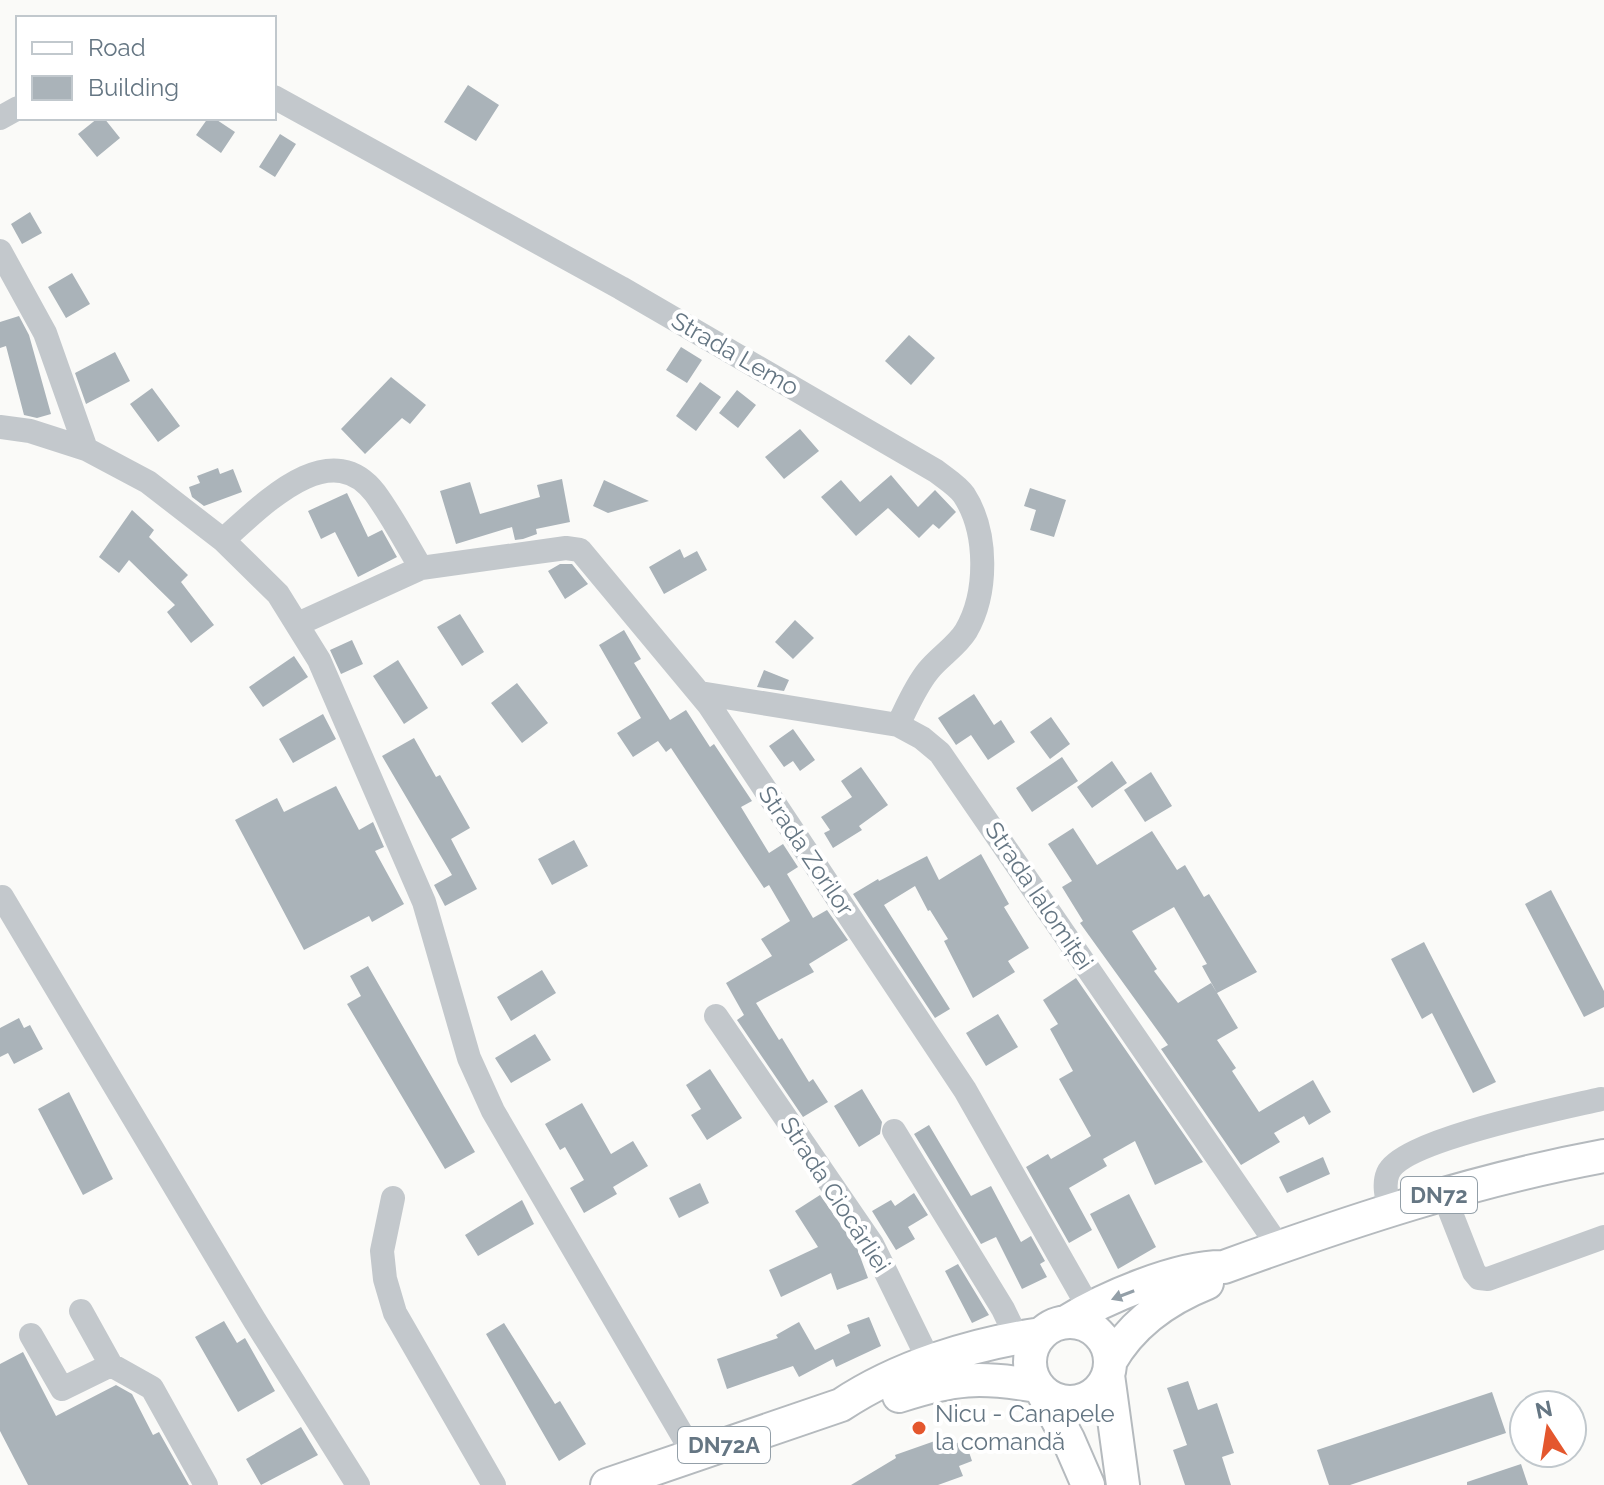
<svg xmlns="http://www.w3.org/2000/svg" width="1604" height="1485" font-family="Raleway,sans-serif">
  <rect width="100%" height="100%" fill="#fafaf8"/>
  <path fill="#aab3b9" d="M 468,85 L 499,105 L 476,141 L 444,122 Z
    M 98,118 L 104,118 L 120,138 L 97,157 L 78,134 Z
    M 208,118 L 214,118 L 235,132 L 221,153 L 196,135 Z
    M 280,134 L 296,144 L 275,177 L 259,167 Z
    M 30,212 L 42,233 L 22,244 L 11,224 Z
    M 72,273 L 90,304 L 66,318 L 48,287 Z
    M 19,316 L 29,335 L 51,414 L 37,418 L 24,415 L 6,346 L 0,348 L 0,322 Z
    M 909,335 L 935,358 L 911,385 L 885,361 Z
    M 681,347 L 702,360 L 687,383 L 666,370 Z
    M 115,352 L 130,381 L 86,404 L 75,373 Z
    M 391,377 L 426,405 L 410,424 L 402,418 L 365,454 L 341,429 Z
    M 700,382 L 721,397 L 696,431 L 676,416 Z
    M 152,388 L 180,426 L 158,442 L 130,404 Z
    M 737,390 L 756,405 L 738,428 L 719,413 Z
    M 800,429 L 819,451 L 784,479 L 765,457 Z
    M 218,468 L 220,474 L 233,469 L 242,492 L 204,506 L 192,497 L 189,487 L 200,483 L 197,476 Z
    M 891,475 L 918,507 L 935,490 L 956,512 L 939,529 L 933,524 L 919,538 L 888,508 L 856,536 L 821,497 L 841,480 L 860,502 Z
    M 562,479 L 570,522 L 536,529 L 537,534 L 523,539 L 515,540 L 512,527 L 456,544 L 440,491 L 470,482 L 480,514 L 540,497 L 537,485 Z
    M 604,480 L 649,501 L 608,513 L 593,506 Z
    M 1030,488 L 1066,500 L 1054,537 L 1030,530 L 1036,510 L 1024,506 Z
    M 347,493 L 368,537 L 382,530 L 397,557 L 358,577 L 335,532 L 321,539 L 308,511 Z
    M 132,510 L 154,530 L 149,537 L 188,575 L 181,582 L 214,625 L 191,643 L 167,612 L 175,605 L 129,560 L 119,573 L 99,557 Z
    M 680,549 L 684,558 L 697,551 L 707,570 L 664,594 L 649,567 Z
    M 560,564 L 572,564 L 588,584 L 565,599 L 548,571 Z
    M 460,614 L 484,652 L 462,666 L 437,627 Z
    M 795,620 L 814,638 L 793,659 L 775,642 Z
    M 624,630 L 641,659 L 634,663 L 670,720 L 686,710 L 710,747 L 714,744 L 752,801 L 741,807 L 769,853 L 783,844 L 798,867 L 787,874 L 813,918 L 827,910 L 848,940 L 809,964 L 814,972 L 756,1003 L 779,1040 L 782,1038 L 809,1082 L 813,1079 L 828,1102 L 803,1117 L 737,1020 L 744,1015 L 726,983 L 772,956 L 761,939 L 790,921 L 769,885 L 764,888 L 671,748 L 666,752 L 658,741 L 633,757 L 617,733 L 641,718 L 599,645 Z
    M 352,640 L 363,664 L 341,674 L 330,650 Z
    M 294,656 L 308,677 L 263,707 L 249,687 Z
    M 398,660 L 428,708 L 404,724 L 373,676 Z
    M 764,670 L 789,680 L 784,691 L 757,687 Z
    M 517,683 L 548,723 L 522,743 L 491,703 Z
    M 974,694 L 994,725 L 1001,720 L 1015,742 L 988,760 L 971,735 L 956,745 L 938,718 Z
    M 323,714 L 336,739 L 293,763 L 279,739 Z
    M 1051,717 L 1070,744 L 1050,759 L 1030,732 Z
    M 793,729 L 815,760 L 800,771 L 793,761 L 784,767 L 769,746 Z
    M 414,738 L 436,777 L 440,775 L 470,828 L 451,839 L 477,889 L 445,906 L 434,885 L 452,875 L 382,756 Z
    M 1062,757 L 1078,781 L 1032,812 L 1016,788 Z
    M 1112,761 L 1127,783 L 1092,808 L 1077,787 Z
    M 861,767 L 888,805 L 859,826 L 862,830 L 833,848 L 824,833 L 830,830 L 821,817 L 852,797 L 841,781 Z
    M 1151,772 L 1172,806 L 1145,822 L 1124,790 Z
    M 336,786 L 359,830 L 373,822 L 384,847 L 375,851 L 404,904 L 372,922 L 369,916 L 304,950 L 235,820 L 277,798 L 284,812 Z
    M 1073,828 L 1097,865 L 1152,831 L 1177,870 L 1185,865 L 1204,897 L 1209,894 L 1257,972 L 1217,993 L 1202,966 L 1207,964 L 1174,907 L 1132,931 L 1157,969 L 1154,971 L 1178,1003 L 1211,983 L 1238,1028 L 1217,1040 L 1236,1068 L 1232,1071 L 1259,1112 L 1313,1080 L 1331,1112 L 1309,1125 L 1304,1116 L 1274,1133 L 1280,1142 L 1241,1165 L 1161,1049 L 1168,1045 L 1080,923 L 1083,921 L 1062,887 L 1072,881 L 1048,844 Z
    M 574,840 L 588,866 L 552,885 L 538,859 Z
    M 981,854 L 1009,904 L 1004,907 L 1029,948 L 1008,961 L 1015,972 L 973,998 L 944,941 L 948,939 L 930,910 L 928,911 L 915,886 L 884,905 L 950,1009 L 935,1018 L 853,894 L 878,879 L 879,881 L 927,856 L 939,880 Z
    M 1551,890 L 1604,991 L 1604,1007 L 1584,1017 L 1525,904 Z
    M 1424,942 L 1496,1082 L 1473,1093 L 1432,1013 L 1422,1019 L 1391,959 Z
    M 368,966 L 475,1152 L 445,1169 L 347,1004 L 361,996 L 350,976 Z
    M 542,970 L 556,993 L 511,1021 L 497,997 Z
    M 1076,978 L 1203,1162 L 1155,1185 L 1135,1141 L 1103,1159 L 1107,1166 L 1069,1188 L 1092,1230 L 1069,1243 L 1026,1167 L 1048,1154 L 1051,1159 L 1091,1136 L 1059,1079 L 1073,1071 L 1050,1029 L 1058,1024 L 1043,1000 Z
    M 998,1014 L 1018,1047 L 986,1066 L 966,1033 Z
    M 19,1018 L 24,1028 L 30,1025 L 43,1049 L 14,1064 L 8,1053 L 0,1057 L 0,1028 Z
    M 535,1034 L 551,1060 L 511,1083 L 495,1058 Z
    M 710,1069 L 742,1118 L 707,1140 L 691,1115 L 701,1109 L 686,1085 Z
    M 862,1089 L 882,1122 L 880,1134 L 859,1147 L 834,1106 Z
    M 69,1092 L 113,1179 L 83,1195 L 38,1109 Z
    M 582,1103 L 611,1154 L 633,1141 L 648,1166 L 613,1187 L 617,1194 L 584,1213 L 570,1188 L 584,1180 L 565,1147 L 560,1150 L 545,1124 Z
    M 929,1125 L 971,1196 L 991,1186 L 1021,1242 L 1031,1236 L 1045,1261 L 1040,1264 L 1047,1277 L 1022,1289 L 996,1237 L 981,1244 L 914,1134 Z
    M 1323,1157 L 1330,1174 L 1287,1193 L 1279,1177 Z
    M 700,1183 L 709,1203 L 679,1218 L 669,1198 Z
    M 914,1193 L 928,1215 L 908,1227 L 915,1239 L 896,1250 L 872,1211 L 891,1200 L 895,1206 Z
    M 1129,1194 L 1156,1247 L 1118,1269 L 1090,1214 Z
    M 820,1195 L 857,1248 L 868,1278 L 837,1290 L 831,1273 L 781,1297 L 769,1270 L 818,1247 L 795,1211 Z
    M 522,1200 L 534,1224 L 478,1256 L 465,1235 Z
    M 958,1264 L 989,1315 L 972,1323 L 945,1271 Z
    M 869,1317 L 881,1346 L 836,1367 L 833,1359 L 799,1377 L 793,1366 L 727,1389 L 717,1359 L 778,1338 L 776,1335 L 799,1322 L 815,1350 L 850,1333 L 847,1325 Z
    M 224,1321 L 237,1343 L 245,1338 L 275,1391 L 238,1412 L 195,1337 Z
    M 504,1323 L 555,1404 L 560,1401 L 586,1444 L 559,1461 L 486,1334 Z
    M 23,1352 L 56,1416 L 116,1385 L 132,1394 L 153,1435 L 159,1432 L 189,1485 L 28,1485 L 0,1431 L 0,1364 Z
    M 1188,1381 L 1198,1410 L 1217,1403 L 1234,1453 L 1222,1457 L 1231,1485 L 1185,1485 L 1173,1450 L 1187,1445 L 1167,1388 Z
    M 1492,1392 L 1506,1433 L 1350,1485 L 1329,1485 L 1317,1450 Z
    M 301,1427 L 318,1455 L 261,1485 L 246,1459 Z
    M 949,1436 L 952,1445 L 965,1440 L 972,1461 L 959,1466 L 963,1476 L 938,1485 L 851,1485 L 896,1458 L 895,1455 Z
    M 1521,1464 L 1528,1485 L 1467,1485 L 1467,1482 Z"/>
  <g fill="none" stroke-linecap="round" stroke-linejoin="round">
    <g stroke="#b5babe" stroke-width="36">
      <path id="major" d="M 1066,1322 C 1104,1298 1179,1266 1224,1267 C 1348,1222 1474,1180 1604,1156
        M1030 1362a40 40 0 1 1 80 0a40 40 0 1 1-80 0Z
        M 1110,1362 C 1132,1323 1167,1299 1207,1283
        M 1108,1375 L 1123,1485
        M 1043,1393 L 1068,1439 L 1088,1485
        M 899,1396 C 954,1378 980,1376 1037,1386
        M 607,1485 L 841,1405 C 898,1367 972,1344 1041,1334"/>
    </g>
    <path stroke="#c3c8cc" stroke-width="24" d="M 274,97 L 621,288 L 936,471 C 945,478 958,486 964,495 C 988,532 988,593 966,631 C 957,646 939,657 928,671 C 915,687 907,707 898,725
      M 0,118 L 18,108
      M 0,251 L 45,333 L 86,449
      M 0,427 L 30,431 L 86,449 L 148,482 L 223,540 L 278,594 L 319,660 L 424,902 L 469,1058 L 493,1111 L 694,1455
      M 223,540 C 260,508 329,433 375,493 C 392,516 406,543 421,568
      M 298,624 L 421,568 L 566,548 L 580,550 L 709,705 L 965,1090 L 1089,1308
      M 700,693 L 898,725 L 922,738 L 940,753 L 1279,1247
      M 2,897 L 255,1321 L 358,1485
      M 716,1016 L 872,1244 L 936,1375
      M 894,1131 L 1003,1309 L 1017,1338
      M 1443,1193 L 1474,1272 L 1479,1278 L 1488,1279 L 1604,1237
      M 393,1198 L 382,1251 L 385,1279 L 395,1313 L 494,1485
      M 1390,1210 C 1387,1198 1383,1185 1388,1173 C 1402,1140 1563,1108 1601,1099
      M 81,1311 L 111,1365 L 152,1388 L 206,1485
      M 31,1335 L 62,1389 L 111,1365"/>
    <use href="#major" stroke="#fff" stroke-width="32"/>
  </g>
  <defs><path id="oneway-solid" d="M-6-.8H1V-3.2L6.5 0L1 3.2V.8H-6Z" transform="scale(2)"/></defs>
  <use fill="#939fa8" href="#oneway-solid" transform="translate(1123 1295) rotate(159)"/>
  <circle fill="#e4572e" stroke="#fff" stroke-width="3" cx="919" cy="1428" r="8"/>
  <g text-anchor="middle" stroke-width="8" stroke-linejoin="round" paint-order="stroke">
    <g fill="#fff" stroke="#939fa8" stroke-width="2">
      <rect x="1401" y="1177" width="76" height="36" rx="6"/>
      <rect x="678" y="1427" width="92" height="36" rx="6"/>
    </g>
    <g font-size="22" font-weight="bold" fill="#657683">
      <text x="1439" y="1203">DN72</text>
      <text x="724" y="1453">DN72A</text>
    </g>
    <g font-size="24" fill="#657683" stroke="#fff">
      <text transform="translate(735 354) rotate(30)" y="8">Strada Lemo</text>
      <text transform="translate(806 851) rotate(56)" y="8">Strada Zorilor</text>
      <text transform="translate(1039 896) rotate(56)" y="8">Strada Ialomiței</text>
      <text transform="translate(835 1195) rotate(57)" y="8">Strada Ciocârliei</text>
    </g>
    <g font-size="24" fill="#657683" stroke="#fff" text-anchor="start">
      <text x="935" y="1422">Nicu - Canapele<tspan x="935" dy="28">la comandă</tspan></text>
    </g>
  </g>
  <rect x="16" y="16" width="260" height="104" fill="#ffffff" stroke="#c1c8cd" stroke-width="2"/>
  <rect x="32" y="42" width="40" height="12" fill="#ffffff" stroke="#c1c8cd" stroke-width="2"/>
  <text x="88" y="56" font-size="24" fill="#657683">Road</text>
  <rect x="32" y="76" width="40" height="24" fill="#aab3b9" stroke="#c1c8cd" stroke-width="2"/>
  <text x="88" y="96" font-size="24" fill="#657683">Building</text>
  <g transform="translate(1548 1429) rotate(348)"><circle r="38" fill="#ffffff" stroke="#c1c8cd" stroke-width="2"/>
  <path d="M0-6L14 30L0 20L-14 30Z" fill="#e4572e"/>
  <text y="-12" font-size="22" font-weight="bold" text-anchor="middle" fill="#657683">N</text>
  </g>
</svg>
